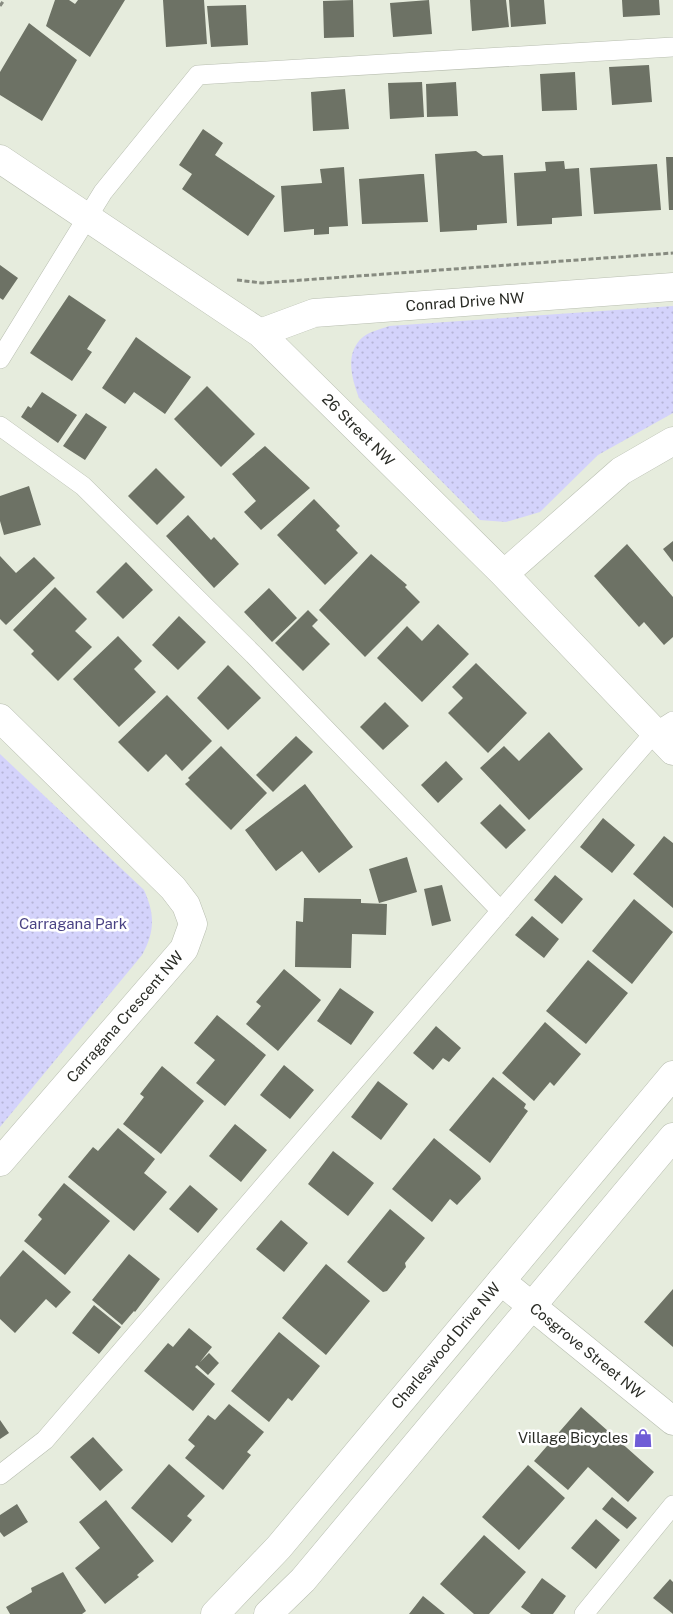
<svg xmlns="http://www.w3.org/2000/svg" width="673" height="1614" font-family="'Public Sans',sans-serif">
  <defs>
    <pattern id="park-dots" width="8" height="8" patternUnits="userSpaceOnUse" patternTransform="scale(1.25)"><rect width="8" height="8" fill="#d4d3fb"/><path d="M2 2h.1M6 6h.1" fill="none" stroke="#b6b5d7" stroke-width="1.8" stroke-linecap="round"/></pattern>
  </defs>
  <rect width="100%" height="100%" fill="#e6ecdd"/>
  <path fill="url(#park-dots)" d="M 673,306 L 673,413 L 598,455 L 540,512 L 506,522 L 480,520 L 359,398 C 352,379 344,353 363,337 C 369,332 381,329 389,326 Z
    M 0,754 L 144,890 C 155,914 155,932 142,955 L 0,1127 Z"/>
  <path fill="#6d7265" d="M 55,0 L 69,0 L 75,4 L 78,0 L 125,0 L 90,57 L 46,26 Z
    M 163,0 L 204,0 L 207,44 L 166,47 Z
    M 353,0 L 354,37 L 324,38 L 323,1 Z
    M 429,0 L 432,34 L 393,37 L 390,3 Z
    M 470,0 L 506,0 L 509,27 L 472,31 Z
    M 509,0 L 544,0 L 546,24 L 511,27 Z
    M 622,0 L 659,0 L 660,15 L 623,17 Z
    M 246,5 L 248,45 L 211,47 L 207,6 Z
    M 29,23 L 77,60 L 42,121 L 0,95 L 0,72 Z
    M 649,65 L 652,102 L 612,105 L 609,67 Z
    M 575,72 L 577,110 L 542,111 L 540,74 Z
    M 422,82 L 424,117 L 390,119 L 388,83 Z
    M 456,82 L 458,116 L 427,117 L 426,84 Z
    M 345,89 L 349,129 L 313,131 L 311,92 Z
    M 203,129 L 223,143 L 215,155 L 275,196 L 248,236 L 182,189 L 192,174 L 179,165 Z
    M 476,151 L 483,156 L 503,155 L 507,223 L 477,225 L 477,230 L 440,232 L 435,154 Z
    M 666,157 L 673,157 L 673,210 L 669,210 Z
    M 564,161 L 565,169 L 579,168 L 582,216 L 552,218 L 552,224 L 517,226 L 514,173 L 546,171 L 545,162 Z
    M 657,164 L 661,210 L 594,214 L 590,168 Z
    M 344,167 L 348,226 L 329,227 L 329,234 L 314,235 L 314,229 L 284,232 L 281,186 L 322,183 L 320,169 Z
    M 420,174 L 424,174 L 428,222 L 362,224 L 359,179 Z
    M 0,265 L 18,278 L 3,300 L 0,298 Z
    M 69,295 L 106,320 L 87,349 L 92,352 L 72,381 L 30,353 Z
    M 136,337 L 191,377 L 165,414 L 134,392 L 125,404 L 102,388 Z
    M 207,386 L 255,434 L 221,467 L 174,419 Z
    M 42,392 L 77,415 L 58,443 L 21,417 L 28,406 L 31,408 Z
    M 86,413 L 107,427 L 85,460 L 63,446 Z
    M 265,446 L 310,488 L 261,530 L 244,512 L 256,501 L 232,474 Z
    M 156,468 L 185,497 L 157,525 L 128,496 Z
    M 29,486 L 41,525 L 4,535 L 0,521 L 0,496 Z
    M 314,499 L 340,526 L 336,530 L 358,553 L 325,585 L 277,535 Z
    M 188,515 L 211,540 L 214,537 L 239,564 L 214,588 L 166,536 Z
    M 673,541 L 673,562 L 663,549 Z
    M 627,544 L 673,597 L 673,637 L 664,645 L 644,622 L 639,627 L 594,576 Z
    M 371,554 L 407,585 L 405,587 L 420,602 L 365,657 L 319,610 Z
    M 0,556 L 16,573 L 34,557 L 55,578 L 6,625 L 0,619 Z
    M 126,562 L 153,590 L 123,619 L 96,592 Z
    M 55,587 L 87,619 L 75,631 L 92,647 L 58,681 L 31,654 L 34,651 L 13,630 Z
    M 269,588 L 297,618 L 272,642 L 244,612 Z
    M 308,610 L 318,620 L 312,626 L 330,644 L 303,671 L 275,643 Z
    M 179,616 L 206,642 L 178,670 L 152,645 Z
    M 438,624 L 469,654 L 422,702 L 377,658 L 407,626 L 422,641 Z
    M 118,636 L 142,661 L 134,669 L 156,692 L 119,727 L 73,679 Z
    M 476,663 L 527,713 L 488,753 L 448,713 L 463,698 L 452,687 Z
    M 228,665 L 261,698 L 228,730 L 197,698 Z
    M 167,695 L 212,741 L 182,771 L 166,754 L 148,772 L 118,742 Z
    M 385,702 L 409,726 L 383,750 L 360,727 Z
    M 549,732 L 583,769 L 529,820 L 480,768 L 504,746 L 519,761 Z
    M 296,736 L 313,752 L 273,792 L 256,775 Z
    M 221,746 L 267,793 L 231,830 L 185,784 L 190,780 L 188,778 Z
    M 446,761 L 463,779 L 438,803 L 421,785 Z
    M 305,784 L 353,847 L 319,873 L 302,851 L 276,871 L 245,830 Z
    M 500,804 L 526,830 L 506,849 L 480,823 Z
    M 603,818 L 635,845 L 612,873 L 580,847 Z
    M 664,836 L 673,843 L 673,908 L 633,874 Z
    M 407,857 L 417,892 L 379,903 L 369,869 Z
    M 555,875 L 583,899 L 562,924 L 534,900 Z
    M 442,885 L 451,921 L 432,926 L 424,889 Z
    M 304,898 L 361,899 L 361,903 L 387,904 L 386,935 L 352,934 L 351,968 L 295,967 L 296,921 L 303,922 Z
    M 634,899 L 673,932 L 632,984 L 592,951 Z
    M 532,916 L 559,939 L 544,958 L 515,935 Z
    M 588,960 L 628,993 L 586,1044 L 546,1011 Z
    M 284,969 L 321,1000 L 278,1051 L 246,1024 L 261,1006 L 256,1002 Z
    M 340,988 L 374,1012 L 351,1045 L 317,1021 Z
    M 217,1015 L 266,1055 L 225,1106 L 196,1083 L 215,1060 L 194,1043 Z
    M 545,1022 L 581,1054 L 554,1086 L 550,1082 L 534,1101 L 502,1073 Z
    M 436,1026 L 461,1048 L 449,1062 L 443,1058 L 433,1070 L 413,1053 Z
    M 284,1065 L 314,1090 L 290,1119 L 260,1095 Z
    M 162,1066 L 204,1101 L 161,1154 L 123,1124 L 144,1097 L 140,1094 Z
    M 493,1077 L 526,1104 L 524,1108 L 528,1111 L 490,1163 L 449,1130 Z
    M 378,1081 L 408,1104 L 381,1140 L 351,1117 Z
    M 235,1124 L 267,1150 L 241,1182 L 209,1156 Z
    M 118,1128 L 155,1159 L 144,1173 L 167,1192 L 134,1231 L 68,1177 L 93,1147 L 98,1151 Z
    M 434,1138 L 480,1176 L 481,1179 L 457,1205 L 450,1199 L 432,1222 L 392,1189 Z
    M 333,1151 L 374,1183 L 348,1216 L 308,1184 Z
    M 64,1183 L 110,1221 L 65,1275 L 24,1241 L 42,1219 L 38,1215 Z
    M 190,1185 L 218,1209 L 198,1233 L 169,1209 Z
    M 390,1209 L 425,1238 L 405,1263 L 406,1267 L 387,1291 L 383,1292 L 347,1262 Z
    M 281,1220 L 308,1243 L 284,1272 L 256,1249 Z
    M 23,1250 L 71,1292 L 56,1308 L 46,1299 L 15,1333 L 0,1319 L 0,1277 Z
    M 129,1254 L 160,1279 L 135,1312 L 134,1311 L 122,1325 L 92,1300 Z
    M 326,1264 L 370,1301 L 326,1355 L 282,1318 Z
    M 673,1289 L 673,1347 L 644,1322 Z
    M 94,1305 L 121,1327 L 99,1354 L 72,1333 Z
    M 189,1328 L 212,1347 L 200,1362 L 209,1353 L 219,1363 L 208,1375 L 197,1365 L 195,1367 L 215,1384 L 193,1411 L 144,1371 L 168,1343 L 173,1347 Z
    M 279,1332 L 320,1366 L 292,1401 L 288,1398 L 269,1422 L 231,1391 Z
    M 229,1404 L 264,1432 L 247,1452 L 251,1455 L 223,1490 L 185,1458 L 195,1446 L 188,1440 L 208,1415 L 215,1420 Z
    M 581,1407 L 654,1472 L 628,1502 L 588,1467 L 568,1490 L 534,1461 Z
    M 0,1420 L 9,1433 L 0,1439 Z
    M 93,1437 L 123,1470 L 100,1491 L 70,1457 Z
    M 169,1464 L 205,1496 L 187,1516 L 192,1520 L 172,1543 L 131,1508 Z
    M 528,1465 L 565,1498 L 519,1550 L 482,1517 Z
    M 612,1497 L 637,1518 L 627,1529 L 602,1509 Z
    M 106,1500 L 154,1561 L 137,1575 L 139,1577 L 105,1604 L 75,1568 L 100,1548 L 79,1522 Z
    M 17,1504 L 28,1522 L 4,1537 L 0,1532 L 0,1515 Z
    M 596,1519 L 620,1540 L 596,1569 L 571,1548 Z
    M 484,1535 L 526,1572 L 489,1614 L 474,1614 L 440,1584 Z
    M 63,1572 L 86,1611 L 82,1614 L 10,1614 L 6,1607 L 32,1592 L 31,1588 Z
    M 542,1578 L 566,1596 L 553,1614 L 531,1614 L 521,1607 Z
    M 670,1579 L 673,1582 L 673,1614 L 653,1598 Z
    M 423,1596 L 445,1614 L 409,1614 Z"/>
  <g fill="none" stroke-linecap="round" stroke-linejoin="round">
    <g stroke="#b8beb0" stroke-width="20">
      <path id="service" d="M 0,359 L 103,192 L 198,75 L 673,47
        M 0,426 L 83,486 L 254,655 L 501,911
        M 0,1475 L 45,1440 L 654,733 L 673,721
        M 584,1614 L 673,1505"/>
    </g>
    <g stroke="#b8beb0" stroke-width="29">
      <path id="minor" d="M 0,159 L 260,333 L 504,574 L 673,751
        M 260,333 L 314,313 L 673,287
        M 504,574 L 621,471 L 673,441
        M 0,718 L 173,888 L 186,905 L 193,924 L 184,949 L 0,1162
        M 501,1281 L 673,1421"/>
    </g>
    <g stroke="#b8beb0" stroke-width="29">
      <path id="tertiary" d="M 215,1614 L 279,1547 L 673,1075
        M 268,1614 L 303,1580 L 673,1137"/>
    </g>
    <path stroke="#878b80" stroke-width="3" stroke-dasharray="5 2.5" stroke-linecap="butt" d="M 0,6 L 4,0
      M 237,280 L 262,283 L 673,253"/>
    <use href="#service" stroke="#fff" stroke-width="19"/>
    <use href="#minor" stroke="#fff" stroke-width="28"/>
    <use href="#tertiary" stroke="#fff" stroke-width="28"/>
  </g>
  <defs>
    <g id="shop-bare" transform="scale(1.5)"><path d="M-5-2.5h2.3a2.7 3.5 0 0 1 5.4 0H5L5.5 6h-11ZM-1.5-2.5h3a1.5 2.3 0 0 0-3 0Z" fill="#6f5cd6" stroke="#fff" stroke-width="2.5" paint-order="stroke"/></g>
  </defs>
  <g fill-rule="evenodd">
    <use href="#shop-bare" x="643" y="1438"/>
  </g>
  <g text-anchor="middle" stroke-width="5" stroke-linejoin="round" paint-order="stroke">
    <g font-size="15" fill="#292b25" stroke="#fff">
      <text transform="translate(465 302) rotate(-4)" y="5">Conrad Drive NW</text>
      <text transform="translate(358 430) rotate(45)" y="5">26 Street NW</text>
      <text transform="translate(125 1017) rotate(-49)" y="5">Carragana Crescent NW</text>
      <text transform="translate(446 1346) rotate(-50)" y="5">Charleswood Drive NW</text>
      <text transform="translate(587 1351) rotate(39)" y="5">Cosgrove Street NW</text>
    </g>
    <g font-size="15" fill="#4a4384" stroke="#fff">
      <text x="73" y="929">Carragana Park</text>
    </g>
    <g font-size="15" fill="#292b25" stroke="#fff" text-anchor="end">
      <text x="628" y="1443">Village Bicycles</text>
    </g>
  </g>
</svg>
